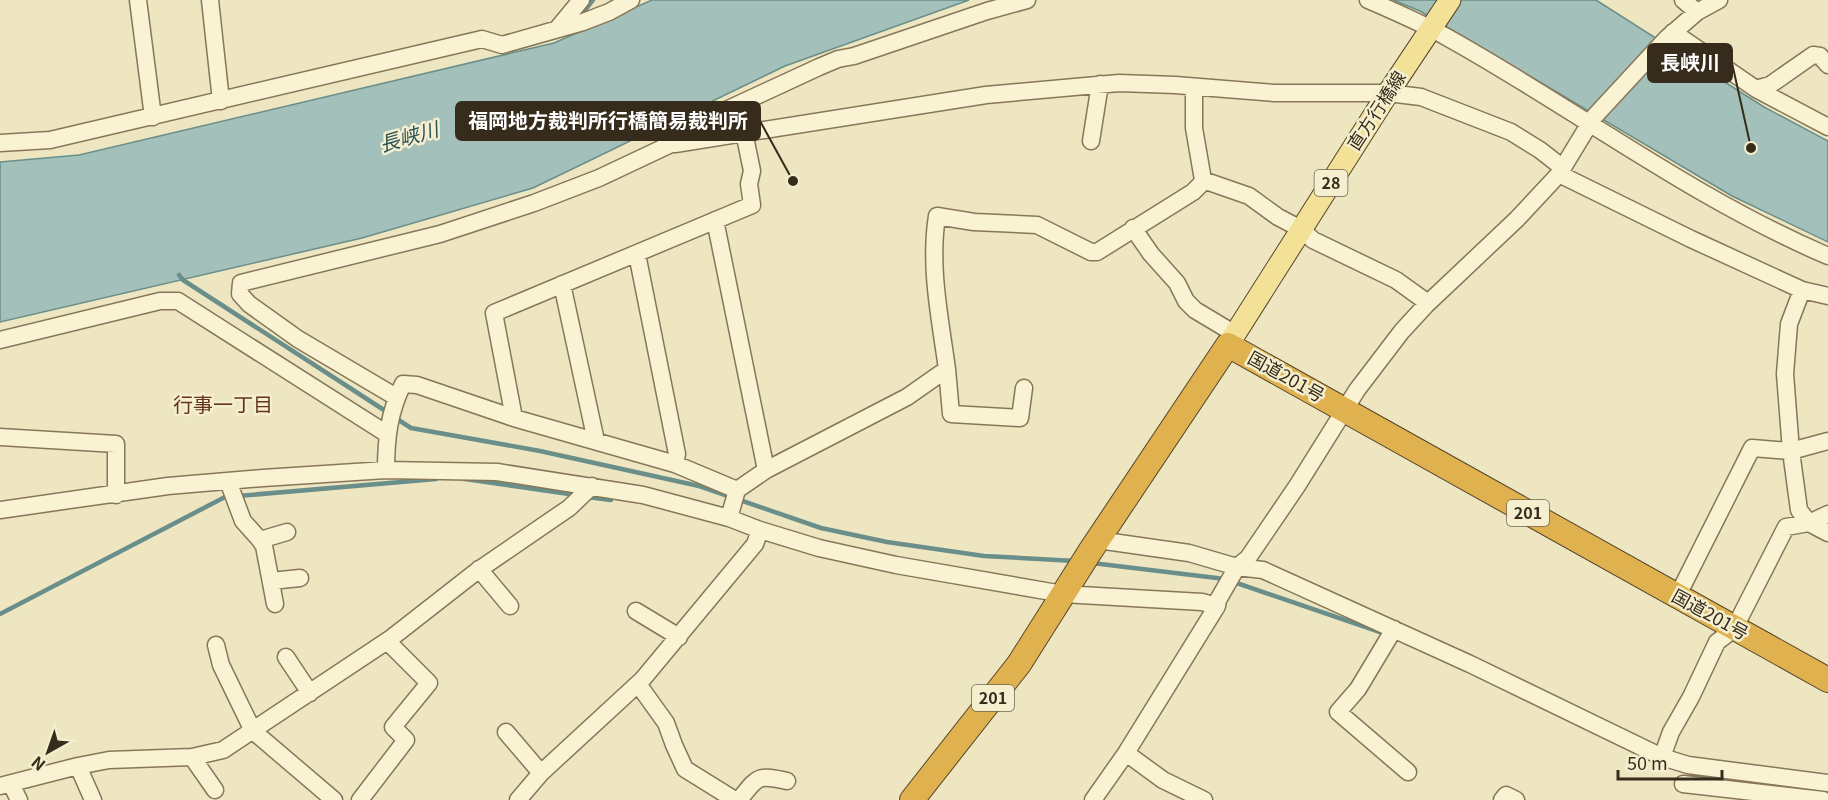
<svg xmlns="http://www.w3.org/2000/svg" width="1828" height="800" font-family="Georgia,'Noto Sans JP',serif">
  <rect width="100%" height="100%" fill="#eee6c0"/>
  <path fill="#a3c0bb" stroke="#6a8e8a" stroke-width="1.5" d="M 652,0 L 969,0 L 785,66 L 533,188 L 362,238 L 0,322 L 0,162 L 79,155 L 554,43 Z
    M 1393,0 L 1596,0 L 1764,107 L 1828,141 L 1828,242 L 1732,196 L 1420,11 Z"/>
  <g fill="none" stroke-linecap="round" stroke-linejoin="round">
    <path stroke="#6a8e8a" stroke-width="4.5" d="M 580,17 L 593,0
      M 179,275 L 183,280 L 387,412
      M 394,417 L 411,428 L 540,451 L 699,486 L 821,528 L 887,542 L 984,556 L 1075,561
      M 465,479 L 576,495
      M 238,496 L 436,479
      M 587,497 L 611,500
      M 1092,563 L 1225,579 L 1383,633
      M 0,614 L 225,497 L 230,497
      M 1691,776 L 1828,792"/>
    <g stroke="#877758" stroke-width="19">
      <path id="minor" d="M 138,0 L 153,117
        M 210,0 L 221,101
        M 1368,0 C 1396,12 1424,24 1450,39 C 1577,110 1694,199 1828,256
        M 1683,0 L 1697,12
        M 557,29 L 581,0
        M 1673,32 L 1756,89 L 1828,127
        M 1194,87 L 1194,128 L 1203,180 L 1249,196 L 1278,217 L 1301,229 L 1313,240 L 1396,280 L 1428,303
        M 1756,89 L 1770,85 L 1813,55 L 1820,56 L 1828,65
        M 1091,141 L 1100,84
        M 0,143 L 50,140 L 482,39 L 502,45 L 583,22 L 609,12 L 631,0
        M 675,144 L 986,95 L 1119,83 L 1175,85 L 1274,93 L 1388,93 L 1421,97 L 1511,132 L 1540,150 L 1563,168
        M 1559,174 L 1691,239 L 1802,290 L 1828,296
        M 715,220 L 766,470
        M 1133,228 L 1151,254 L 1177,283 L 1186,301 L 1195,310 L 1235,334
        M 637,254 L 677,454 L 675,464
        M 562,284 L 596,441
        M 1802,290 L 1789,324 L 1785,374 L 1791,451 L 1799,510 L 1809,523 L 1828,533
        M 0,340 L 160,301 L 178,301 L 387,434
        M 947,369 L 951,414 L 1020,418 L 1024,388
        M 396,397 L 298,339 L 249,304 L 240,294 L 241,283 L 440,234 L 534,203 L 599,178 L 669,145 L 703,122 L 726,110 L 819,67 L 838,59 L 854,56 L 987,11 L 1027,0
        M 514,418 L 494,313 L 752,205 L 749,184 L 752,171 L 744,132
        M 0,437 L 116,444 L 116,495
        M 386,470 C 386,439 389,412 403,384 L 417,385 L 514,418 L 675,464 L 737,490
        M 228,481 L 243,521 L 260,540 L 287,532
        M 0,510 L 168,486 L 263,478 L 386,470 L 497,472 L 643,495 L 729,518 L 760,530 L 819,548 L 896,565 L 1063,594 L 1202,602 L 1217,606
        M 729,518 L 737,490 L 766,470 L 907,397 L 947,369 C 940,318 929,267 937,216 L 974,222 L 1037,225 L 1091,252 L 1097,252 L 1193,192 L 1204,181
        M 260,540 L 264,546 L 275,604
        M 1098,540 L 1189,553 L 1237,567 L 1263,570 L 1470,664 L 1662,757 L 1688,765 L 1828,783
        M 479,569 L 510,606
        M 271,581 L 300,578
        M 1677,597 L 1752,448 L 1791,451 L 1828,441
        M 636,611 L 679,637
        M 1394,629 L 1358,689 L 1338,712 L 1408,772
        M 216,645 L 221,665 L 253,731 L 334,800
        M 286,657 L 310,693
        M 638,684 L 666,723 L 674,745 L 685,769 L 735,800
        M 506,732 L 541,773
        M 1126,753 L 1163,780 L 1204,800
        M 192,757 L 215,790
        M 1662,757 L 1671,732 L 1691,697 L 1717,642 L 1734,629 L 1786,527 L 1809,523 L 1828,514
        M 78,766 L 93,800
        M 11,784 L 19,800
        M 1683,784 L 1823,800
        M 0,786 L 78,766 L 109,760 L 192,757 L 223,750 L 390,639 L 477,571 L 569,508 L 592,486
        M 360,800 L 406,740 L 393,727 L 429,683 L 387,641
        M 518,800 L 541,773 L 642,680 L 755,544 L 760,530
        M 739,800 C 758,777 756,774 787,781
        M 1093,800 L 1126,753 L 1217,606 L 1218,600 L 1237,567 L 1248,558 L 1297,486 L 1357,390 L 1402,331 L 1426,305 L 1517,219 L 1559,174 L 1593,118 L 1667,38 L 1697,12 L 1719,0
        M 1502,800 L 1506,795 L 1516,800"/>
    </g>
    <g stroke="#55442c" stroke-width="23">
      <path id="major" d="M 1228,345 L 1388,93 L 1450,0"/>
    </g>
    <g stroke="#55442c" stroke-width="26">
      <path id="highway" d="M 912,800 L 1019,664 L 1091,550 L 1228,345 L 1828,680"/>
    </g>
    <use href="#minor" stroke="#f9f2d3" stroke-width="16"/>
    <use href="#major" stroke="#f2e197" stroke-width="21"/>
    <use href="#highway" stroke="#dfb24f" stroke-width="24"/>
  </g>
  <g text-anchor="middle" stroke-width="5" stroke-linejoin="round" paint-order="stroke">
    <g fill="#f5efcf" stroke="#706652" stroke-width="1.5">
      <rect x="1314.5" y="170" width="33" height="26" rx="4.5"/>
      <rect x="1507" y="500" width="42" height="26" rx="4.5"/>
      <rect x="972" y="685" width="42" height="26" rx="4.5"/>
    </g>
    <g font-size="16" font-weight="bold" fill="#372c1c">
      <text x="1331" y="189">28</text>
      <text x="1528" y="519">201</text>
      <text x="993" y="704">201</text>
    </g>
    <g font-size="18" fill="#372c1c" stroke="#f5efcf">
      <text transform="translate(1377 111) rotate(-57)" y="6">直方行橋線</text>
      <text transform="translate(1286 377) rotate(29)" y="6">国道201号</text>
      <text transform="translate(1710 615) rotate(29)" y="6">国道201号</text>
    </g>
    <g font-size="20" font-style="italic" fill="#2b5457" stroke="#f5efcf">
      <text transform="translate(409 137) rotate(-16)" y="7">長峡川</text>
    </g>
    <g font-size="20" fill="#63341b" stroke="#f5efcf">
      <text x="223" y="412">行事一丁目</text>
    </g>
  </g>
  <path fill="none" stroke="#372c1c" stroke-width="2" d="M1751 148L1732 63M793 181L760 121"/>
  <g fill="#372c1c" stroke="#f5efcf" stroke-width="2">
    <circle cx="1751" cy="148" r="6"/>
    <circle cx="793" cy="181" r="6"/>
  </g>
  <g fill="#372c1c" stroke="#372c1c" stroke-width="2">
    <rect x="1648" y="44" width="84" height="38" rx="6"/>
    <rect x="456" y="102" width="304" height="38" rx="6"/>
  </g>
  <g font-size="20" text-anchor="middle" font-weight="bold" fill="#fff">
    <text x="1690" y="70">長峡川</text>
    <text x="608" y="128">福岡地方裁判所行橋簡易裁判所</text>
  </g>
  <g transform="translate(48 752) rotate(220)" stroke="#f5efcf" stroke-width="4.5" paint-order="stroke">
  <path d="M0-4.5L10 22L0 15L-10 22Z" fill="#372c1c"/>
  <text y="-9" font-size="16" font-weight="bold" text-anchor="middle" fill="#372c1c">N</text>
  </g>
  <path d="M1618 770v9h104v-9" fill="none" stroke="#372c1c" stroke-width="3"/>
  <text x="1627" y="770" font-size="18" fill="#372c1c" stroke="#f5efcf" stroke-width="4.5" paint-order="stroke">50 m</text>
</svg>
